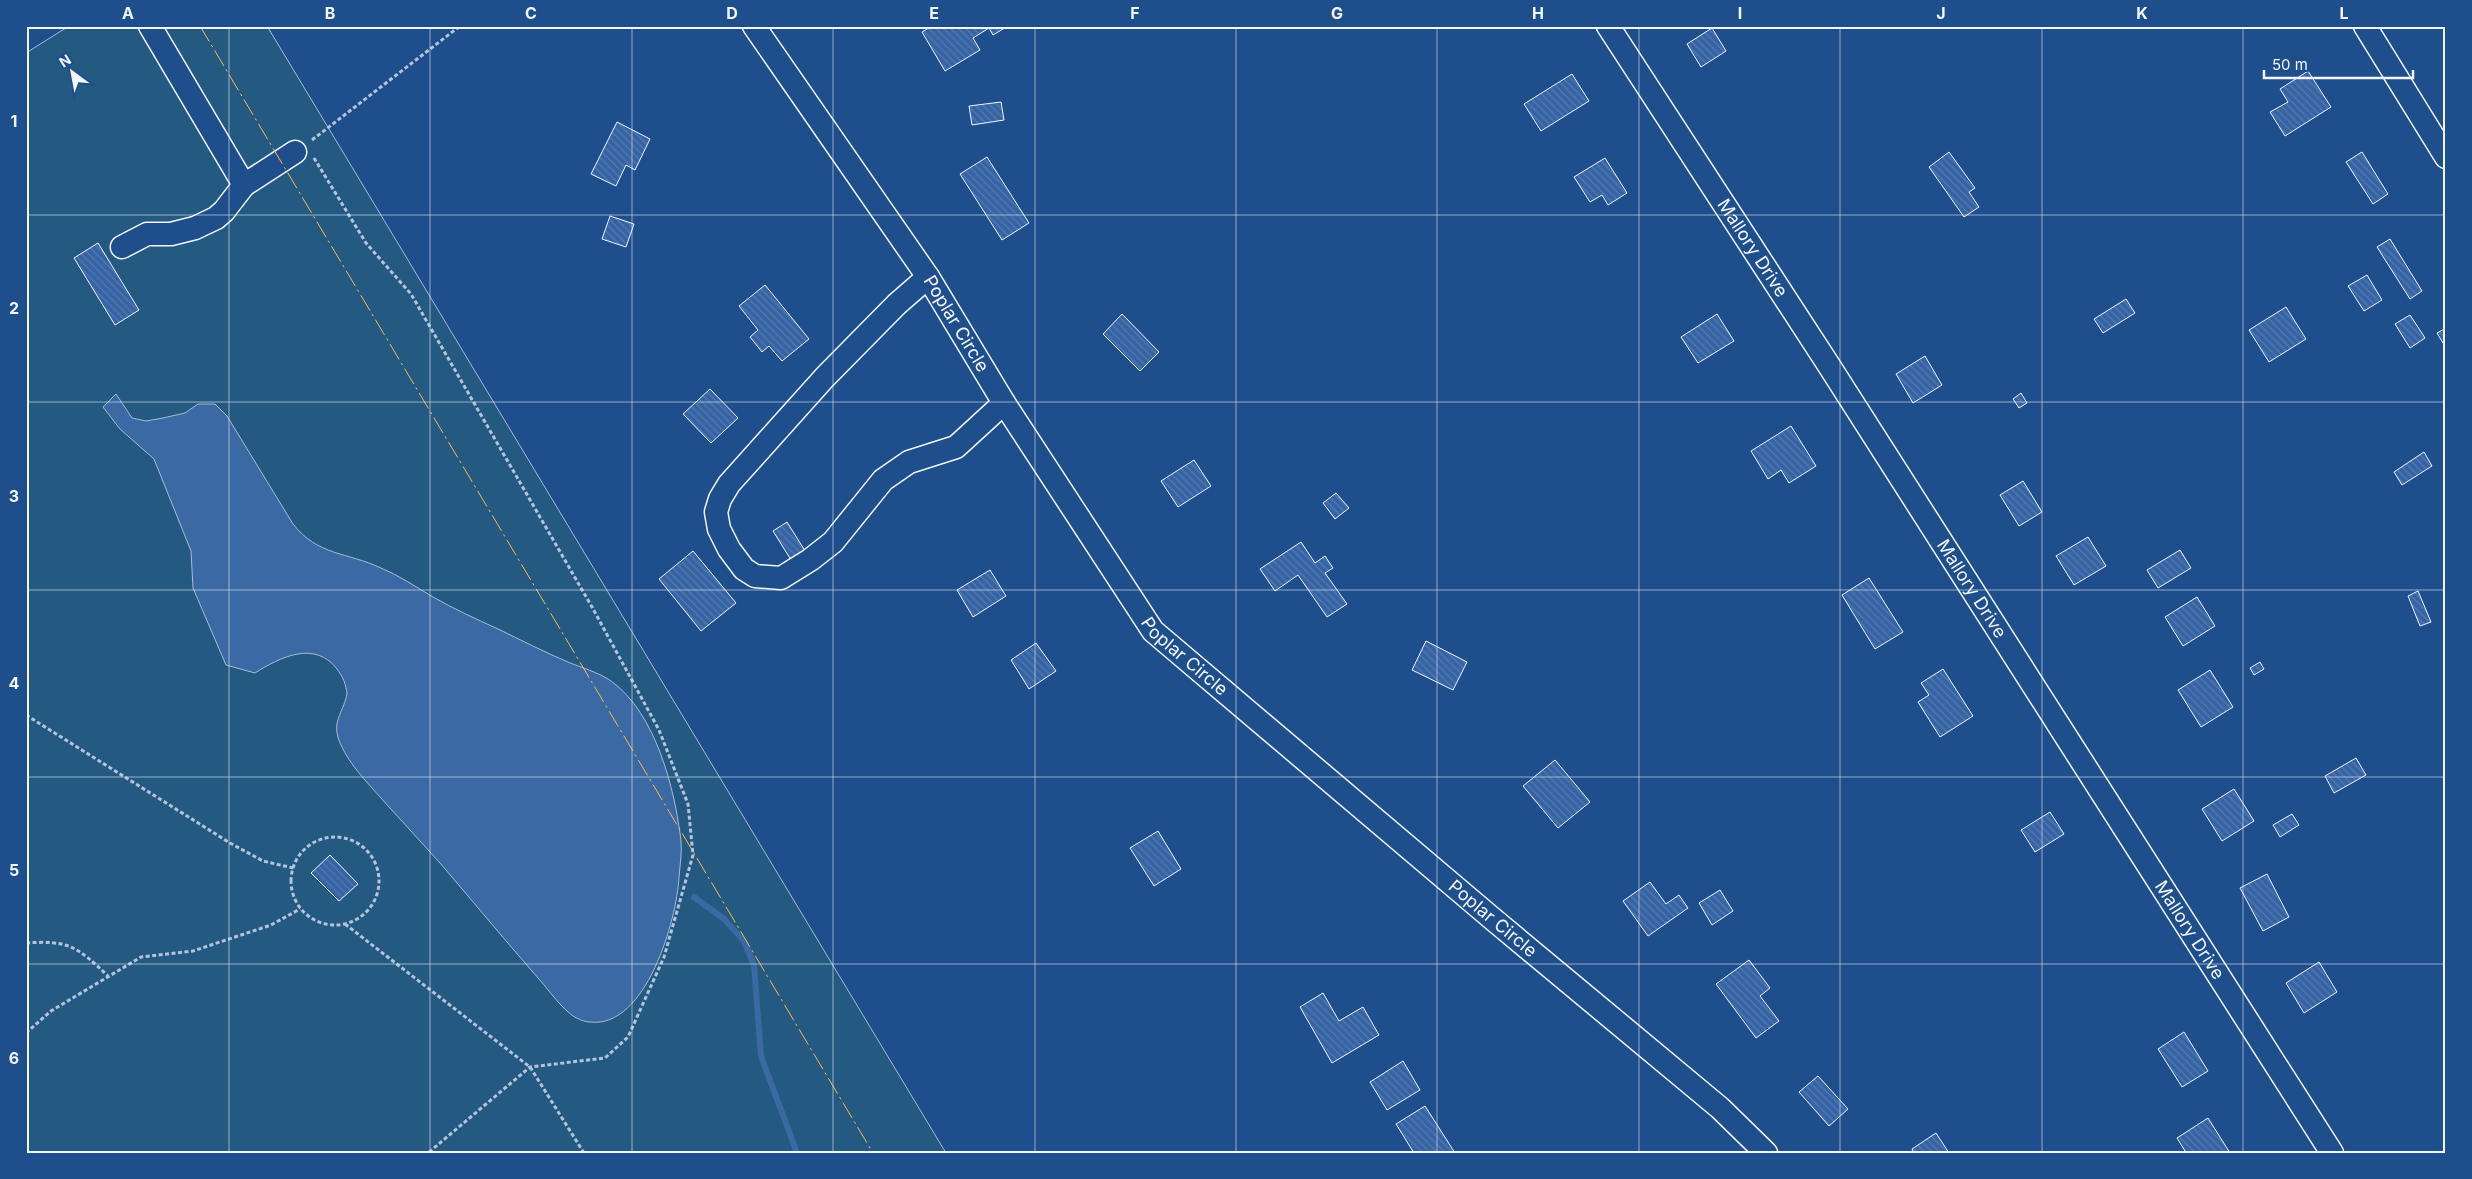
<svg xmlns="http://www.w3.org/2000/svg" width="2472" height="1179" font-family="Inter,sans-serif">
  <defs>
    <pattern id="building-back-hatch" width="6" height="6" patternUnits="userSpaceOnUse" patternTransform="scale(1.25)"><rect width="6" height="6" fill="#3563a3"/><path d="M-1 5l2 2M0 0l6 6M5-1l2 2" fill="none" stroke="#537ab1"/></pattern>
  </defs>
  <rect width="100%" height="100%" fill="#1f4e8c"/>
  <path fill="#245a82" stroke="#a8bbd7" d="M 69,26 L 267,26 L 946,1153 L 26,1153 L 26,53 Z"/>
  <path fill="#3b69a3" stroke="#a8bbd7" d="M 116,394 L 132,418 L 146,421 L 163,418 L 185,413 L 198,404 L 215,404 L 227,416 L 293,524 C 318,556 347,552 381,568 C 400,576 416,587 433,597 C 454,609 476,619 498,629 C 521,640 544,652 568,662 C 582,668 598,672 611,681 C 656,713 675,790 681,841 C 682,853 680,865 679,877 C 677,919 646,1029 590,1022 C 585,1022 578,1019 573,1016 C 562,1008 553,996 545,986 C 509,945 475,904 440,863 C 420,841 400,819 380,797 C 366,781 350,765 341,745 C 330,722 343,714 347,694 C 346,684 343,677 337,669 C 315,640 280,657 255,673 L 226,665 L 193,588 L 191,551 L 154,459 L 120,429 L 103,407 Z"/>
  <g fill="none" stroke-linecap="round" stroke-linejoin="round">
    <path stroke="#3b69a3" stroke-width="6" d="M 694,897 L 724,919 L 744,941 L 754,965 L 761,1056 L 797,1153"/>
  </g>
  <path fill="url(#building-back-hatch)" stroke="#f2f6ff" d="M 932,26 L 1008,26 L 993,35 L 989,28 L 973,38 L 980,50 L 945,71 L 922,32 Z
    M 1712,28 L 1726,51 L 1701,67 L 1687,44 Z
    M 2308,71 L 2331,107 L 2285,136 L 2270,112 L 2288,102 L 2280,89 Z
    M 1572,74 L 1589,101 L 1541,131 L 1524,104 Z
    M 1001,102 L 1004,120 L 972,125 L 969,106 Z
    M 617,122 L 650,139 L 635,170 L 626,165 L 616,186 L 591,174 Z
    M 1949,152 L 1975,188 L 1969,192 L 1979,207 L 1964,217 L 1929,167 Z
    M 2362,152 L 2388,194 L 2373,204 L 2346,162 Z
    M 987,157 L 1029,223 L 1002,240 L 960,174 Z
    M 1605,158 L 1627,193 L 1608,205 L 1602,195 L 1590,202 L 1574,177 Z
    M 610,216 L 634,224 L 626,247 L 602,239 Z
    M 2390,239 L 2422,291 L 2410,299 L 2377,247 Z
    M 98,243 L 139,310 L 115,325 L 74,258 Z
    M 2367,275 L 2382,300 L 2364,311 L 2348,286 Z
    M 765,285 L 809,339 L 782,361 L 769,346 L 762,352 L 750,337 L 758,330 L 739,306 Z
    M 2126,299 L 2135,313 L 2103,333 L 2094,319 Z
    M 2286,307 L 2306,339 L 2269,362 L 2249,330 Z
    M 1122,314 L 1159,352 L 1140,371 L 1103,334 Z
    M 1717,314 L 1734,341 L 1698,363 L 1681,337 Z
    M 2410,315 L 2425,338 L 2410,348 L 2395,324 Z
    M 2446,328 L 2446,348 L 2437,333 Z
    M 1925,356 L 1942,385 L 1913,403 L 1896,374 Z
    M 710,389 L 738,418 L 711,443 L 683,414 Z
    M 2021,393 L 2027,403 L 2019,408 L 2013,399 Z
    M 1791,426 L 1816,466 L 1789,483 L 1781,470 L 1768,479 L 1751,451 Z
    M 2424,452 L 2432,466 L 2402,485 L 2394,472 Z
    M 1194,460 L 1211,486 L 1178,507 L 1161,481 Z
    M 2023,481 L 2042,512 L 2019,526 L 2000,495 Z
    M 1336,493 L 1349,508 L 1335,519 L 1323,503 Z
    M 787,522 L 807,554 L 793,563 L 773,531 Z
    M 2088,537 L 2106,566 L 2074,585 L 2056,556 Z
    M 1301,542 L 1315,563 L 1325,556 L 1333,568 L 1325,573 L 1347,604 L 1327,617 L 1298,575 L 1275,591 L 1260,569 Z
    M 2180,550 L 2191,568 L 2158,588 L 2147,570 Z
    M 693,551 L 736,603 L 701,631 L 659,579 Z
    M 990,570 L 1006,596 L 973,617 L 957,590 Z
    M 1869,578 L 1903,632 L 1875,649 L 1842,595 Z
    M 2418,591 L 2431,622 L 2420,626 L 2408,596 Z
    M 2197,597 L 2215,626 L 2183,646 L 2165,617 Z
    M 1426,641 L 1467,662 L 1453,690 L 1412,670 Z
    M 1036,643 L 1056,671 L 1029,689 L 1011,660 Z
    M 2260,662 L 2264,669 L 2254,675 L 2250,668 Z
    M 1943,669 L 1973,716 L 1940,737 L 1918,702 L 1929,695 L 1921,683 Z
    M 2210,670 L 2233,707 L 2201,727 L 2178,690 Z
    M 2356,758 L 2366,775 L 2334,793 L 2325,776 Z
    M 1555,760 L 1590,802 L 1558,828 L 1523,786 Z
    M 2234,789 L 2254,821 L 2222,841 L 2202,809 Z
    M 2050,812 L 2064,834 L 2035,852 L 2021,830 Z
    M 2292,814 L 2299,825 L 2280,837 L 2273,825 Z
    M 1158,831 L 1181,869 L 1154,886 L 1130,848 Z
    M 330,855 L 358,884 L 339,901 L 311,873 Z
    M 2267,874 L 2289,917 L 2263,931 L 2240,888 Z
    M 1650,882 L 1666,904 L 1679,895 L 1688,908 L 1648,936 L 1623,901 Z
    M 1720,890 L 1733,911 L 1712,925 L 1699,903 Z
    M 1749,960 L 1770,988 L 1760,996 L 1779,1021 L 1756,1038 L 1716,984 Z
    M 2319,962 L 2337,992 L 2304,1013 L 2286,983 Z
    M 1323,993 L 1339,1021 L 1363,1007 L 1379,1035 L 1332,1063 L 1300,1007 Z
    M 2184,1032 L 2208,1071 L 2182,1087 L 2158,1049 Z
    M 1403,1061 L 1420,1090 L 1387,1110 L 1370,1082 Z
    M 1818,1076 L 1848,1109 L 1829,1126 L 1799,1092 Z
    M 1425,1106 L 1455,1153 L 1414,1153 L 1396,1124 Z
    M 2208,1118 L 2230,1153 L 2181,1153 L 2185,1151 L 2177,1138 Z
    M 1936,1133 L 1949,1153 L 1914,1153 L 1912,1149 Z"/>
  <g fill="none" stroke-linecap="round" stroke-linejoin="round">
    <g stroke="#f2f6ff" stroke-width="25">
      <g id="minor">
        <path d="M 150,26 L 244,185 L 295,152"/>
        <path id="s1" d="M 754,26 L 928,277 L 1004,403 L 1153,631 L 1494,920 L 1720,1108 L 1766,1153"/>
        <path id="s2" d="M 1608,26 L 1828,364 L 2332,1153"/>
        <path d="M 2365,26 L 2446,157"/>
        <path d="M 122,247 L 147,234 L 171,234 L 195,228 L 216,218 L 224,211 L 244,185"/>
        <path d="M 928,277 L 897,304 L 825,377 L 729,484 L 720,499 L 716,512 L 719,529 L 729,549 L 744,569 L 755,576 L 781,578 L 810,560 L 833,542 L 883,480 L 909,462 L 956,447 L 1004,403"/>
      </g>
    </g>
    <path stroke="#b3c4dc" stroke-width="3" stroke-dasharray="4 2.5" stroke-linecap="butt" d="M 312,140 L 460,26
      M 314,158 L 366,243 L 411,294 L 592,607 L 659,730 L 688,804 L 693,855 L 664,957 L 628,1037 L 605,1058 L 530,1067 L 428,1153
      M 26,715 L 230,843 L 263,861 L 293,868
      M291 881a44 44 0 1 1 88 0a44 44 0 1 1-88 0Z
      M 345,924 L 530,1067 L 584,1153
      M 26,943 C 70,940 77,947 108,976
      M 26,1033 L 51,1011 L 141,957 L 193,951 L 271,925 L 300,909"/>
    <use href="#minor" stroke="#1f4e8c" stroke-width="22"/>
    <path stroke="#ffb74d" stroke-width="1" stroke-dasharray="18 4 2.5 4" stroke-linecap="butt" d="M 200,26 L 873,1153"/>
  </g>
  <path fill="none" stroke="#f2f6ff" stroke-width="1" stroke-opacity="0.55" d="M 229,26 L 229,1153M 430,26 L 430,1153M 632,26 L 632,1153M 833,26 L 833,1153M 1035,26 L 1035,1153M 1236,26 L 1236,1153M 1437,26 L 1437,1153M 1639,26 L 1639,1153M 1840,26 L 1840,1153M 2042,26 L 2042,1153M 2243,26 L 2243,1153M 26,215 L 2446,215M 26,402 L 2446,402M 26,590 L 2446,590M 26,777 L 2446,777M 26,964 L 2446,964"/>
  <g text-anchor="middle" stroke-width="4" stroke-linejoin="round" paint-order="stroke">
    <g font-size="18" fill="#f2f6ff" stroke="#1f4e8c">
      <text dy="6" stroke="none"><textPath href="#s2" startOffset="265">Mallory Drive</textPath></text>
      <text dy="6" stroke="none"><textPath href="#s1" startOffset="360">Poplar Circle</textPath></text>
      <text dy="6" stroke="none"><textPath href="#s2" startOffset="670">Mallory Drive</textPath></text>
      <text dy="6" stroke="none"><textPath href="#s1" startOffset="765">Poplar Circle</textPath></text>
      <text dy="6" stroke="none"><textPath href="#s1" startOffset="1170">Poplar Circle</textPath></text>
      <text dy="6" stroke="none"><textPath href="#s2" startOffset="1075">Mallory Drive</textPath></text>
    </g>
  </g>
  <rect width="2472" height="1179" fill="none" stroke="#1f4e8c" stroke-width="55"/>
  <g transform="translate(72 72) rotate(328)" stroke="#1f4e8c" stroke-width="4" paint-order="stroke">
  <path d="M0-4L9 19L0 12L-9 19Z" fill="#f2f6ff"/>
  <text y="-8" font-size="14" font-weight="bold" text-anchor="middle" fill="#f2f6ff">N</text>
  </g>
  <path d="M2264 70v8h149v-8" fill="none" stroke="#f2f6ff" stroke-width="2.5"/>
  <text x="2272" y="70" font-size="15" fill="#f2f6ff" stroke="#1f4e8c" stroke-width="4" paint-order="stroke">50 m</text>
  <rect x="28" y="28" width="2416" height="1124" fill="none" stroke="#f2f6ff" stroke-width="2"/>
  <g font-size="16" text-anchor="middle" font-weight="bold" fill="#f2f6ff">
    <text x="128" y="19">A</text>
    <text x="330" y="19">B</text>
    <text x="531" y="19">C</text>
    <text x="732" y="19">D</text>
    <text x="934" y="19">E</text>
    <text x="1135" y="19">F</text>
    <text x="1337" y="19">G</text>
    <text x="1538" y="19">H</text>
    <text x="1740" y="19">I</text>
    <text x="1941" y="19">J</text>
    <text x="2142" y="19">K</text>
    <text x="2344" y="19">L</text>
    <text x="14" y="127">1</text>
    <text x="14" y="314">2</text>
    <text x="14" y="502">3</text>
    <text x="14" y="689">4</text>
    <text x="14" y="876">5</text>
    <text x="14" y="1064">6</text>
  </g>
</svg>
